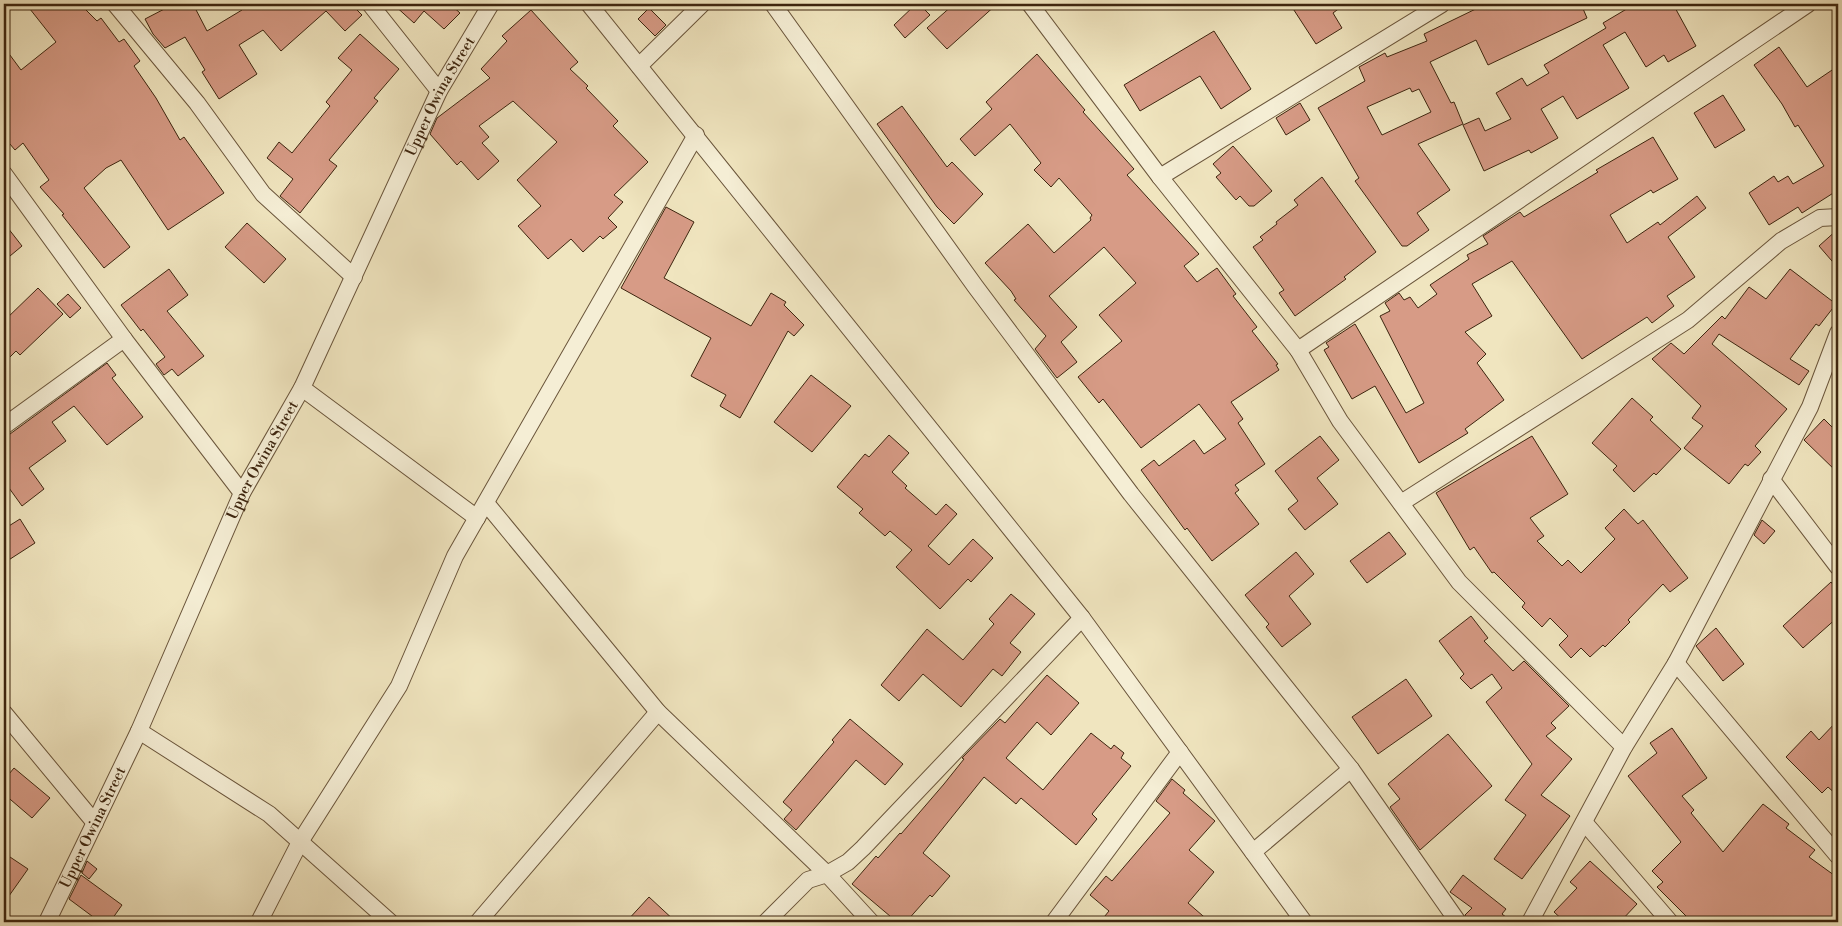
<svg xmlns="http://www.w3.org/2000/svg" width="1842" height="926" font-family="'Libre Bodoni',serif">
  <rect width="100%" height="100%" fill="#f0e5bf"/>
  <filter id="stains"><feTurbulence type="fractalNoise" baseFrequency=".004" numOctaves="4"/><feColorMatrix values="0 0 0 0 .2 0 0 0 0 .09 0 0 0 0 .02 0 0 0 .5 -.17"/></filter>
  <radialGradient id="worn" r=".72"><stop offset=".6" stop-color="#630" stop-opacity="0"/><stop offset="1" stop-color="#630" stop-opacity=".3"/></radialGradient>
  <path fill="#d79b86" stroke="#3d250f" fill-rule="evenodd" d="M 26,4 L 80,4 L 97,21 L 101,18 L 119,42 L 124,39 L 140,61 L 134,66 L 156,98 L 180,140 L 184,137 L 224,193 L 168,230 L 121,160 L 106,168 L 84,188 L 130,247 L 104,268 L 62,215 L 64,214 L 40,187 L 49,180 L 23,143 L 15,150 L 4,137 L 4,47 L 21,70 L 56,42 Z
    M 174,4 L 193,4 L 207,31 L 242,10 L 236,4 L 351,4 L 362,15 L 345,31 L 326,11 L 281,51 L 263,30 L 239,45 L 257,74 L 219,99 L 202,72 L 205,70 L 185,37 L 165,48 L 153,34 L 145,19 Z
    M 393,4 L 450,4 L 460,13 L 444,29 L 424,11 L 414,23 Z
    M 916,4 L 919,4 L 930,15 L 905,38 L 894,25 Z
    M 954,4 L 997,4 L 947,49 L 927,28 Z
    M 1290,4 L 1345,4 L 1333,13 L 1342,28 L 1316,44 Z
    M 1486,4 L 1581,4 L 1587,18 L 1488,65 L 1476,40 L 1430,62 L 1451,103 L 1454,102 L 1463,124 L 1418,144 L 1450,190 L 1417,213 L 1429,230 L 1407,246 L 1402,246 L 1355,181 L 1359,178 L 1318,108 L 1365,81 L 1359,67 L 1385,53 L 1387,57 L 1427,41 L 1424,34 ZM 1410,88 L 1412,92 L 1419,89 L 1431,112 L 1382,135 L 1367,107 Z
    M 1635,4 L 1673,4 L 1696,46 L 1668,62 L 1664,55 L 1646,67 L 1625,32 L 1603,45 L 1629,88 L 1577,119 L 1563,96 L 1541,109 L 1558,138 L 1531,153 L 1529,150 L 1484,171 L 1463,125 L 1479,118 L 1485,131 L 1511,119 L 1496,93 L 1522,78 L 1527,86 L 1549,73 L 1544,65 L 1606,28 L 1603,23 Z
    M 649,8 L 666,25 L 655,36 L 638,19 Z
    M 531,10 L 578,62 L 570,69 L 588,86 L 586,88 L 618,121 L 613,126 L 648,162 L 614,195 L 623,202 L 608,218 L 617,227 L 603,239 L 600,236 L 583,252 L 571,239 L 548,259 L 518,226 L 541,206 L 517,180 L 557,142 L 513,101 L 479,126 L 489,137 L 482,143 L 499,161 L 478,180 L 461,161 L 457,165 L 430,134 L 437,118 L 490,78 L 481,69 L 507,41 L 502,36 Z
    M 1214,31 L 1251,89 L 1221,109 L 1200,76 L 1140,111 L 1124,85 Z
    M 360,34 L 399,69 L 374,98 L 378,101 L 329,160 L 337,166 L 300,213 L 280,196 L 293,179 L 267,158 L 279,142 L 292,153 L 330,106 L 326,102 L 352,70 L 338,58 Z
    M 1779,47 L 1807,87 L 1838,66 L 1838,190 L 1802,213 L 1798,207 L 1769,225 L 1749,193 L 1774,176 L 1778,182 L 1788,176 L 1793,184 L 1824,166 L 1798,125 L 1795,127 L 1782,104 L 1754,65 Z
    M 1037,54 L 1085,110 L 1083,112 L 1134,169 L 1127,175 L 1199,254 L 1184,266 L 1197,282 L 1217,268 L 1236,294 L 1233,296 L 1257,327 L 1252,331 L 1278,364 L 1276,365 L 1279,370 L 1231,402 L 1243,419 L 1238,423 L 1265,464 L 1235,485 L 1239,490 L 1235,493 L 1259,524 L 1212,561 L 1187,528 L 1185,530 L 1141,470 L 1154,460 L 1159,466 L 1194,440 L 1204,454 L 1226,439 L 1199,404 L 1141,448 L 1103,399 L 1099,403 L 1078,377 L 1122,341 L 1099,315 L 1136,283 L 1104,247 L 1049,296 L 1077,327 L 1061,342 L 1077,362 L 1057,378 L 1035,349 L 1046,336 L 1014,300 L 1016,299 L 1011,291 L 985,263 L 1028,224 L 1054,253 L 1091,220 L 1090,218 L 1092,215 L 1059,178 L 1051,187 L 1034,170 L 1041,163 L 1010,124 L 975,156 L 960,139 L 992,109 L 986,102 Z
    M 1723,95 L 1745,130 L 1715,148 L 1694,113 Z
    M 1300,103 L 1310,120 L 1286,135 L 1276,118 Z
    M 902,106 L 947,167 L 952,162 L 983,194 L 954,224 L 937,207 L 877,124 Z
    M 1653,137 L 1678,179 L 1653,193 L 1651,190 L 1610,215 L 1627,243 L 1658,222 L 1660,225 L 1697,196 L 1706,208 L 1668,237 L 1695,277 L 1667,296 L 1674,306 L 1652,323 L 1647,317 L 1582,359 L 1512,261 L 1472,284 L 1492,316 L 1465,332 L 1486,354 L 1477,363 L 1504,400 L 1465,429 L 1468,433 L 1419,463 L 1375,386 L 1352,399 L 1324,350 L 1329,347 L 1326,343 L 1355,324 L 1406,413 L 1424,403 L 1380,316 L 1390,311 L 1385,303 L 1399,293 L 1404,300 L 1410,297 L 1418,308 L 1437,294 L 1430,285 L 1469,259 L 1467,255 L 1488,244 L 1483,236 L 1520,212 L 1524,217 L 1598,172 L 1596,170 Z
    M 1233,146 L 1272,191 L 1254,206 L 1249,206 L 1240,196 L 1236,200 L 1216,177 L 1221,173 L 1213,164 Z
    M 1322,177 L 1376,252 L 1344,277 L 1346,279 L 1295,316 L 1279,293 L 1284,290 L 1253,247 L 1263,240 L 1260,237 L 1277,224 L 1276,222 L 1298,205 L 1294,200 Z
    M 666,207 L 694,222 L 664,278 L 751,326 L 771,293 L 786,302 L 784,305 L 804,325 L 794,336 L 788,331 L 740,418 L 720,406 L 726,395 L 691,376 L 711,338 L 621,288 Z
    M 4,223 L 22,246 L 4,261 Z
    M 247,223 L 286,259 L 264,283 L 225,247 Z
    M 1838,229 L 1838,268 L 1819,246 Z
    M 169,269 L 188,295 L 167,311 L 204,356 L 178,376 L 172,369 L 164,375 L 156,364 L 165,357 L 143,329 L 141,331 L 121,305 Z
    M 1790,269 L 1836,304 L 1819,326 L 1816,324 L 1790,359 L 1809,371 L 1799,385 L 1719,334 L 1712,344 L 1787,409 L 1755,446 L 1761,452 L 1748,466 L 1745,464 L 1729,484 L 1684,448 L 1703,426 L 1692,418 L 1701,406 L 1652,359 L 1671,343 L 1684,354 L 1722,316 L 1725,319 L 1749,287 L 1766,299 Z
    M 38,288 L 63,314 L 20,355 L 16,351 L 4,363 L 4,321 Z
    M 68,294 L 81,308 L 70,318 L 57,304 Z
    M 107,363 L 116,375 L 112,378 L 143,417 L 107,445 L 74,406 L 52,422 L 66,441 L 29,468 L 44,489 L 22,506 L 4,481 L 4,436 L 10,434 Z
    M 811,375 L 851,406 L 812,452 L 774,422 Z
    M 1632,398 L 1653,417 L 1650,420 L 1681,449 L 1656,475 L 1654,473 L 1634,492 L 1613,470 L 1617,466 L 1592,443 Z
    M 1824,419 L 1838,433 L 1838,473 L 1804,440 Z
    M 889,435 L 909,453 L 892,472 L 907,486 L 905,488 L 936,515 L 946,504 L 957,514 L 928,546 L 949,565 L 973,539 L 993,558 L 971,582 L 968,579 L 940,609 L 896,567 L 912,550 L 890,531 L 885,536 L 859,513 L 863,509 L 837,487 L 865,454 L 869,457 Z
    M 1320,436 L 1339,460 L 1317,478 L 1338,504 L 1305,530 L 1288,509 L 1298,501 L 1275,471 Z
    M 1532,436 L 1568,494 L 1530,518 L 1544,536 L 1537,541 L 1562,566 L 1568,560 L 1581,573 L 1615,539 L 1605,528 L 1624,509 L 1638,524 L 1643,520 L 1688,578 L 1670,592 L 1663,584 L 1628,620 L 1630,622 L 1605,647 L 1603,645 L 1590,657 L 1581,648 L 1571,658 L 1559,645 L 1568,636 L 1550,618 L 1542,627 L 1522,607 L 1525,603 L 1494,572 L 1492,573 L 1474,547 L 1470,550 L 1436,493 Z
    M 20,519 L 35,543 L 4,563 L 4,529 Z
    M 1762,520 L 1775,531 L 1764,544 L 1754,535 Z
    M 1389,532 L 1406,554 L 1367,583 L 1350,561 Z
    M 1296,552 L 1314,574 L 1289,596 L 1311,624 L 1282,647 L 1266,627 L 1269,624 L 1245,595 Z
    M 1831,582 L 1838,591 L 1838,617 L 1803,648 L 1783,626 Z
    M 1011,594 L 1035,614 L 1010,643 L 1021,652 L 1002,676 L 993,669 L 961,707 L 923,674 L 899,701 L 881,685 L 927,629 L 963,660 L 994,624 L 989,619 Z
    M 1471,616 L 1488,638 L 1484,641 L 1513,671 L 1524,661 L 1569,706 L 1551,723 L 1556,728 L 1546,736 L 1572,759 L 1541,795 L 1570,816 L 1522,879 L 1494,859 L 1526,815 L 1505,800 L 1532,764 L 1486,702 L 1502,688 L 1492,674 L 1471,689 L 1460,678 L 1464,674 L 1439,641 Z
    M 1716,628 L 1744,664 L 1723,681 L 1696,646 Z
    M 1047,675 L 1079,703 L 1051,735 L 1037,722 L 1006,758 L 1043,790 L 1091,733 L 1111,749 L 1114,745 L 1124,753 L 1121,758 L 1131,766 L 1092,814 L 1097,819 L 1076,845 L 1021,798 L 1016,804 L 984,777 L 923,853 L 950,876 L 932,897 L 930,895 L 906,922 L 897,922 L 852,884 L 876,856 L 878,858 L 900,833 L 901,834 L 944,784 L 964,759 L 962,758 L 1000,719 L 1005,723 Z
    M 1406,679 L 1432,716 L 1378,754 L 1352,717 Z
    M 850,719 L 903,764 L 885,785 L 856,760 L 796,830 L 784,819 L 792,810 L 783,802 L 834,742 L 832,740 Z
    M 1838,720 L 1838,796 L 1828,787 L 1822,793 L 1786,757 L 1811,731 L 1819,740 Z
    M 1672,728 L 1707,778 L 1682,796 L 1694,810 L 1691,813 L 1723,852 L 1763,804 L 1789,824 L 1786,828 L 1815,850 L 1809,857 L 1838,878 L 1838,922 L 1692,922 L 1657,887 L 1663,882 L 1652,871 L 1681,842 L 1628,776 L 1657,753 L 1650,743 Z
    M 1448,734 L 1492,786 L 1420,850 L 1390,807 L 1400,799 L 1388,784 Z
    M 14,768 L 50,798 L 32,818 L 4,794 L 4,780 Z
    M 1172,779 L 1185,790 L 1183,793 L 1215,821 L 1189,850 L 1214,872 L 1188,903 L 1210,922 L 1100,922 L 1109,911 L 1090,895 L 1106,876 L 1112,881 L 1170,813 L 1156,801 Z
    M 4,853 L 28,869 L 4,903 Z
    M 87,861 L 97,869 L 89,879 L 82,873 Z
    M 1590,861 L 1637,904 L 1620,922 L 1565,922 L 1554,912 L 1577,888 L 1570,882 Z
    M 81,875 L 122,905 L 110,922 L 100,922 L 69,899 Z
    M 1463,875 L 1506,909 L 1502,914 L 1512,922 L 1468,922 L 1465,915 L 1472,908 L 1450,892 Z
    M 649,897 L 676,922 L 626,922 Z"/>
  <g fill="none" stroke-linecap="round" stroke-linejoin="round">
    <g stroke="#6a553b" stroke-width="18">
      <g id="minor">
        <path d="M 115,4 L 197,103 L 263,194 L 354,277"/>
        <path d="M 370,4 L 439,91"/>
        <path d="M 589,4 L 1082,618 L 1304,922"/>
        <path d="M 773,4 L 975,286 L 1131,494 L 1351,769 L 1253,852"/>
        <path d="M 1030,4 L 1160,177 L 1298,350 L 1340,421 L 1459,582 L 1624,747"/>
        <path d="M 639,66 L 702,4"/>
        <path d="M 4,174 L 124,339 L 242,493"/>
        <path d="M 1160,177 L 1442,4"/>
        <path d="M 1298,350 L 1808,4"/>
        <path d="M 302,388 L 477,518"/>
        <path d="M 4,426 L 124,339"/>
        <path d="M 1771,479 L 1838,567"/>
        <path d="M 486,503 L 658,712 L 827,874 L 871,922"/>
        <path d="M 1401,503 L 1688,320 L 1781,241 L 1820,218 L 1838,217"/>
        <path d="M 1676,663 L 1838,856"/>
        <path d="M 4,713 L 95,823"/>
        <path d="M 139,731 L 269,814 L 390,922"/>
        <path d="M 1351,769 L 1458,922"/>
        <path d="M 1584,822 L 1670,922"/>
        <path id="s1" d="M 47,922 L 139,731 L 242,493 L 302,388 L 439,91 L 491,4"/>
        <path d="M 259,922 L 300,842 L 399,686 L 455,556 L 696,135"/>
        <path d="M 478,922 L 658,712"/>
        <path d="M 766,922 L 808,880 L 827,874 L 848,862 L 863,848 L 1082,618"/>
        <path d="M 1054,922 L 1180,752"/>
        <path d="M 1530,922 L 1624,747 L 1676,663 L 1810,407 L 1838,333"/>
      </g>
    </g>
    <use href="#minor" stroke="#f5eed5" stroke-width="16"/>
  </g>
  <g text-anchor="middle" stroke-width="5" stroke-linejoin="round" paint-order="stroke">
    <g font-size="15" fill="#3d250f" stroke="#f5eed5">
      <text dy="5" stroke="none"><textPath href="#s1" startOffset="915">Upper Owina Street</textPath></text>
      <text dy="5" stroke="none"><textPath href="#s1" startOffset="510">Upper Owina Street</textPath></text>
      <text dy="5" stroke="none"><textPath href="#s1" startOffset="105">Upper Owina Street</textPath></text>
    </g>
  </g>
  <rect width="1842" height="926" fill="none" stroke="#f0e5bf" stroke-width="20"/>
  <rect x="5" y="5" width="1832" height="916" fill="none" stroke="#3d250f" stroke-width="2.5"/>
  <rect x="10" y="10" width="1822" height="906" fill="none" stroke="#3d250f"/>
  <rect width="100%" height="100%" filter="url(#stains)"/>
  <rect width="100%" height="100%" fill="url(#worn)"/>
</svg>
